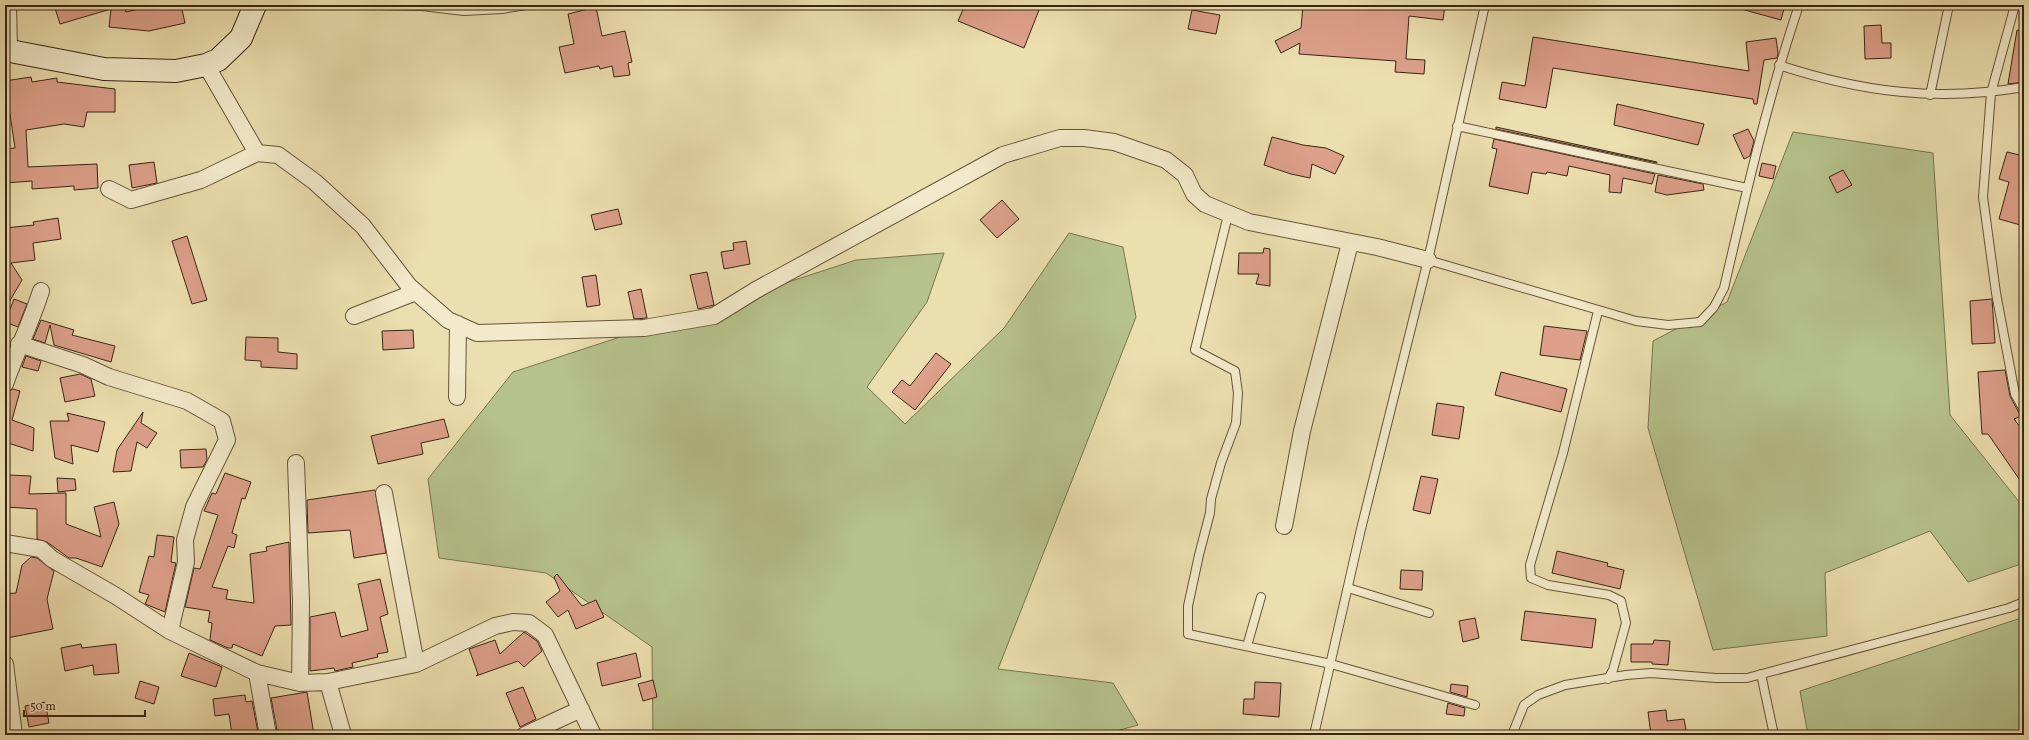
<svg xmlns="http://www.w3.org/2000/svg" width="2029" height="740" font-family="Vollkorn,serif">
  <rect width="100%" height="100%" fill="#ecdfaf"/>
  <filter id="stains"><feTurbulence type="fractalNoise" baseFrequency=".005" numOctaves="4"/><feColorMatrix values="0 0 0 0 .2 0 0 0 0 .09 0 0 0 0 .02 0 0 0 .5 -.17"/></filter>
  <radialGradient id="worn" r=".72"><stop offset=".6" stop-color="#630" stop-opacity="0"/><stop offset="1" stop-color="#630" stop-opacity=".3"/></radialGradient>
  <path fill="#b6c28c" stroke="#77744f" d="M 1793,132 L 1933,153 L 1950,415 L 2024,508 L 2024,563 L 1968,582 L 1930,531 L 1825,573 L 1827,636 L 1713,650 L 1648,428 L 1653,341 L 1727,302 Z
    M 1069,233 L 1123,247 L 1136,317 L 998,669 L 1113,683 L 1138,725 L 1102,735 L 653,735 L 652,647 L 546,573 L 439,558 L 428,479 L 513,372 L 856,260 L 944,253 L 927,302 L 867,387 L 905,424 L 1004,328 Z
    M 2024,617 L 2024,735 L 1808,735 L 1800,691 Z"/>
  <path fill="#dda08a" stroke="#382512" d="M 54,5 L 124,5 L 126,12 L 157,5 L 181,5 L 185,23 L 149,31 L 109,27 L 111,9 L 60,24 Z
    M 965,5 L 1041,5 L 1024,48 L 958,21 Z
    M 1303,5 L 1445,5 L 1443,20 L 1409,16 L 1406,59 L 1425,60 L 1424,74 L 1395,72 L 1396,61 L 1299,54 L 1300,43 L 1281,53 L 1275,41 L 1301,28 Z
    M 1742,5 L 1785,5 L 1781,20 L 1741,9 Z
    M 596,7 L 602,36 L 625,31 L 632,62 L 628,63 L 630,75 L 614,77 L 612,66 L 600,69 L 599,66 L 565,73 L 559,47 L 574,44 L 568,14 Z
    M 1192,10 L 1220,15 L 1216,34 L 1188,29 Z
    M 1881,25 L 1882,43 L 1891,43 L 1891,58 L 1865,59 L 1864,26 Z
    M 2017,30 L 2024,31 L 2024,82 L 2008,84 Z
    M 1533,37 L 1749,71 L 1746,42 L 1776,38 L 1778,53 L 1777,58 L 1764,60 L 1757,104 L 1754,104 L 1753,99 L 1553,68 L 1546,108 L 1499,99 L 1502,82 L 1525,86 Z
    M 31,77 L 32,82 L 57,78 L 57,82 L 115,89 L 115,112 L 87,112 L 84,127 L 64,124 L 26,130 L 28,167 L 97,164 L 98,188 L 74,190 L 74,186 L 32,189 L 32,181 L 5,183 L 5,149 L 15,148 L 5,81 Z
    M 1617,104 L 1704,124 L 1698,145 L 1614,125 Z
    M 1496,127 L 1657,162 L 1657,163 L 1496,129 Z
    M 1748,129 L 1754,141 L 1750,156 L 1744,159 L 1733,135 Z
    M 1272,137 L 1303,145 L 1326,148 L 1344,156 L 1335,174 L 1312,164 L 1310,178 L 1291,174 L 1264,165 Z
    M 1494,139 L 1655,174 L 1652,184 L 1623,178 L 1621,193 L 1609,192 L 1610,175 L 1569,166 L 1567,176 L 1547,172 L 1546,174 L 1532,172 L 1528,194 L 1489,186 L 1497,149 L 1492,148 Z
    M 2007,152 L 2024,156 L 2024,226 L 1999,219 L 2009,182 L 1999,179 Z
    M 154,162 L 157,183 L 132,188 L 129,165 Z
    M 1762,163 L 1776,166 L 1773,179 L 1759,176 Z
    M 1843,170 L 1852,185 L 1837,193 L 1829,177 Z
    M 1658,175 L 1703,184 L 1704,190 L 1667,195 L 1655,192 Z
    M 1002,200 L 1019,219 L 997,238 L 980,220 Z
    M 618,209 L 622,224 L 595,230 L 591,215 Z
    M 58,218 L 61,239 L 33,243 L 35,260 L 11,263 L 22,280 L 5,309 L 5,228 L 34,225 L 33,222 Z
    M 187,236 L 207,300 L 192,304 L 172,241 Z
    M 746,241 L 750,264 L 724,269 L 721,252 L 734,250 L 733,243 Z
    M 1264,248 L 1270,249 L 1270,286 L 1256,284 L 1259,274 L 1238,274 L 1239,253 L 1263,253 Z
    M 707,272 L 714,305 L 698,309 L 690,275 Z
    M 596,275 L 600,305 L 587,307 L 582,277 Z
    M 641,289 L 647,318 L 634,319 L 628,292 Z
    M 14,299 L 27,304 L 18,327 L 5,322 Z
    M 1992,299 L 1995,343 L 1972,344 L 1970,301 Z
    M 41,320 L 74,330 L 72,335 L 115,346 L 111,362 L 54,345 L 50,325 L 45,343 L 33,339 Z
    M 1544,326 L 1587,331 L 1580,360 L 1540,355 Z
    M 413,330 L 414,348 L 383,350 L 382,331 Z
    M 246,337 L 278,338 L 278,352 L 297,354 L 297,369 L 261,367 L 261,361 L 245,360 Z
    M 936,353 L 951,364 L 915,410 L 892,392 L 902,380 L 910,386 Z
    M 26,356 L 41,361 L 38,371 L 22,367 Z
    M 2005,370 L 2010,396 L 2019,413 L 2024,415 L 2014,419 L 2024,432 L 2024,486 L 1988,434 L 1982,434 L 1978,372 Z
    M 1501,372 L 1567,389 L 1561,412 L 1495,395 Z
    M 80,374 L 91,379 L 95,396 L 65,402 L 60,378 Z
    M 13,389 L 20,391 L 12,420 L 34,428 L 33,451 L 5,442 L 5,398 L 6,393 Z
    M 1437,403 L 1464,407 L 1459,439 L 1432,435 Z
    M 143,412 L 141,423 L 157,433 L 147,448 L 137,442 L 131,471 L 113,472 L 117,450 Z
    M 67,413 L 105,422 L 98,452 L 71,445 L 73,464 L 55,458 L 50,421 L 69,421 Z
    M 444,419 L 449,437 L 421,443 L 423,454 L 378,464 L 371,436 Z
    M 206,449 L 207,460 L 203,467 L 181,468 L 180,450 Z
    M 225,473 L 251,482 L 245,499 L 242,498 L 232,533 L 237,535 L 234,548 L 228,546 L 212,587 L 228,590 L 226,599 L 254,603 L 250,554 L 267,551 L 266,547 L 289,542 L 291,625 L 275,626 L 262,656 L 233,644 L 232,648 L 228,648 L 210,640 L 212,623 L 208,622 L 210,611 L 185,607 L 194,568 L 200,569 L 218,515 L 204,511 L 212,493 L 216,494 Z
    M 9,475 L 31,476 L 29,494 L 66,493 L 66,524 L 101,537 L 94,507 L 114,502 L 119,524 L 102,567 L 76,558 L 69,558 L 47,542 L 37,539 L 37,509 L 6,507 Z
    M 1421,476 L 1438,479 L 1430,514 L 1413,510 Z
    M 57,478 L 75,479 L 76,490 L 58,492 Z
    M 375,490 L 386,553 L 354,558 L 350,530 L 308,533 L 307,500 Z
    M 157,535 L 174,537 L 171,562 L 176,563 L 165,612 L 145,604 L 149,595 L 139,592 L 149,556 L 154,557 Z
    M 1557,551 L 1608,563 L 1607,566 L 1624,570 L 1620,589 L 1552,573 Z
    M 31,557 L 37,558 L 54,571 L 47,599 L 53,629 L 7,638 L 5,594 L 16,593 L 22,565 Z
    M 1401,570 L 1423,571 L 1422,590 L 1400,589 Z
    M 557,574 L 582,606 L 596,600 L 604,617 L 576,629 L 568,610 L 558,617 L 546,602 L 560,591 L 554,577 Z
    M 380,579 L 388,614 L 380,617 L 388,652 L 377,654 L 378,657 L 352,663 L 353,667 L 335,671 L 334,668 L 310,671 L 310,617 L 335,612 L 341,637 L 368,630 L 358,584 Z
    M 1525,611 L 1596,619 L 1592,648 L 1521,640 Z
    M 1475,618 L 1479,638 L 1463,642 L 1459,621 Z
    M 524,632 L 537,641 L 542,651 L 524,667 L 518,661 L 476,676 L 478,674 L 469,649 L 495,640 L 500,654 Z
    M 1654,640 L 1670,641 L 1668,665 L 1652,664 L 1652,662 L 1631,662 L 1631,644 L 1653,644 Z
    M 81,644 L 82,648 L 116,644 L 119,673 L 94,675 L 93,665 L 65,671 L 61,648 Z
    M 189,653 L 222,667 L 216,687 L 181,676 Z
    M 636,653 L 641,677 L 602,686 L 597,663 Z
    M 653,680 L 657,697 L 643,701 L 638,684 Z
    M 140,681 L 159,687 L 154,704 L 135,698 Z
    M 1255,682 L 1281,683 L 1279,717 L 1243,714 L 1244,699 L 1254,699 Z
    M 1451,684 L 1468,686 L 1467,697 L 1450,692 Z
    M 523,687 L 536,719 L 520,727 L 506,693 Z
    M 307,692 L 314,735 L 280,735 L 279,730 L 277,730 L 271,698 Z
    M 245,695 L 246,702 L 252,701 L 258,732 L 232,735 L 229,714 L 215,716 L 213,699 Z
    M 45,702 L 49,723 L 29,727 L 25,706 Z
    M 1448,703 L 1465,708 L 1464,716 L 1446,714 Z
    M 1666,710 L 1667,721 L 1684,719 L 1687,735 L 1651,735 L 1648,712 Z"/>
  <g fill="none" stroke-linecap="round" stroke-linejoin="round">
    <g stroke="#655439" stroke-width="10">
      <path id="service" d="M 379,5 L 422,6 L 464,11 L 502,9 L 526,5
        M 2015,5 L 1991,93 L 1983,197 L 1996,293 L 2015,394 L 2024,410
        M 1779,65 C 1861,92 1938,102 2024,87
        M 1930,95 L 1949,5
        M 1457,126 L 1747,188
        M 1228,215 L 1195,350 L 1235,371 L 1238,393 L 1236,423 L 1221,463 L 1211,499 L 1210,513 L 1199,555 L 1188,606 L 1188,634 L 1331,664 L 1475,705
        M 1428,260 L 1636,321 L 1668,325 L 1700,322 L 1714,307 L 1724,288 C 1746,193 1768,98 1799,5
        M 1598,311 L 1563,453 L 1530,565 L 1531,578 L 1548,585 L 1609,595 L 1621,601 L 1626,623 L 1613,670 L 1608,679
        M 1348,588 L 1429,613
        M 1247,646 L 1261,597
        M 1761,674 L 1774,735
        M 1314,735 L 1361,529 L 1428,260 L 1485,5
        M 1512,735 L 1524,705 L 1538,695 L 1565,685 L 1626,675 L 1651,673 L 1716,678 L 1747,678 L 2009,608 L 2024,602"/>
    </g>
    <g stroke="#655439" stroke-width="18">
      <path id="minor" d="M 8,5 L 9,49
        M 206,65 L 257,153
        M 109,189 L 131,200 L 201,180 L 257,153 L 278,155 L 315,182 L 363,226 L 409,286 L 448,320 L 477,333 L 644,328 L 714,316 L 756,290 L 1003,155 L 1060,138 L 1084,138 L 1114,142 L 1166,160 L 1185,175 L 1194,194 L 1205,204 L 1249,222 L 1377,247 L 1428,260
        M 354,316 L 416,292
        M 19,344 L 83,365 L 109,377 L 187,401 L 222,421 L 227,440 L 194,507 L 185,540 L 186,562 L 170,631
        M 5,384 C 16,352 31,323 41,291
        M 457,397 L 458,324
        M 296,463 L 301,601 L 300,683
        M 384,493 L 416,664
        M 1284,526 L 1302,431 L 1350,243
        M 5,543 L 41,549 L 52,559 L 116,596 L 170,631 L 257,673 L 300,683 L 328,682 L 416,664 L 495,626 L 513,622 L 529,623 L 545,635 L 593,735
        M 5,664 L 14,735
        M 257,673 L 268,735
        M 328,682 L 343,735
        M 525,735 L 581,709"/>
    </g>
    <g stroke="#382512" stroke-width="24">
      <path id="secondary" d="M 5,50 L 104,69 L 176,71 L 206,65 L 218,60 L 241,38 L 255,5"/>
    </g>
    <use href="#service" stroke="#f3eacb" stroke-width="8"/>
    <use href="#minor" stroke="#f3eacb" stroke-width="16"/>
    <use href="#secondary" stroke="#f3eacb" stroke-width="22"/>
  </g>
  <rect width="2029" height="740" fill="none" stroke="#ecdfaf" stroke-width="20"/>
  <rect x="6" y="6" width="2017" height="728" fill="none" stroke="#382512" stroke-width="2"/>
  <rect x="10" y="10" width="2009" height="720" fill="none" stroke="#382512"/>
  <path d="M24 710v6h121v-6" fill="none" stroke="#382512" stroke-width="2"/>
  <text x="30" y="710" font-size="12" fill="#382512" stroke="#f3eacb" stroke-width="3" paint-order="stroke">50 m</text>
  <rect width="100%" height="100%" filter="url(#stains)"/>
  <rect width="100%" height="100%" fill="url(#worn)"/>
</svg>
